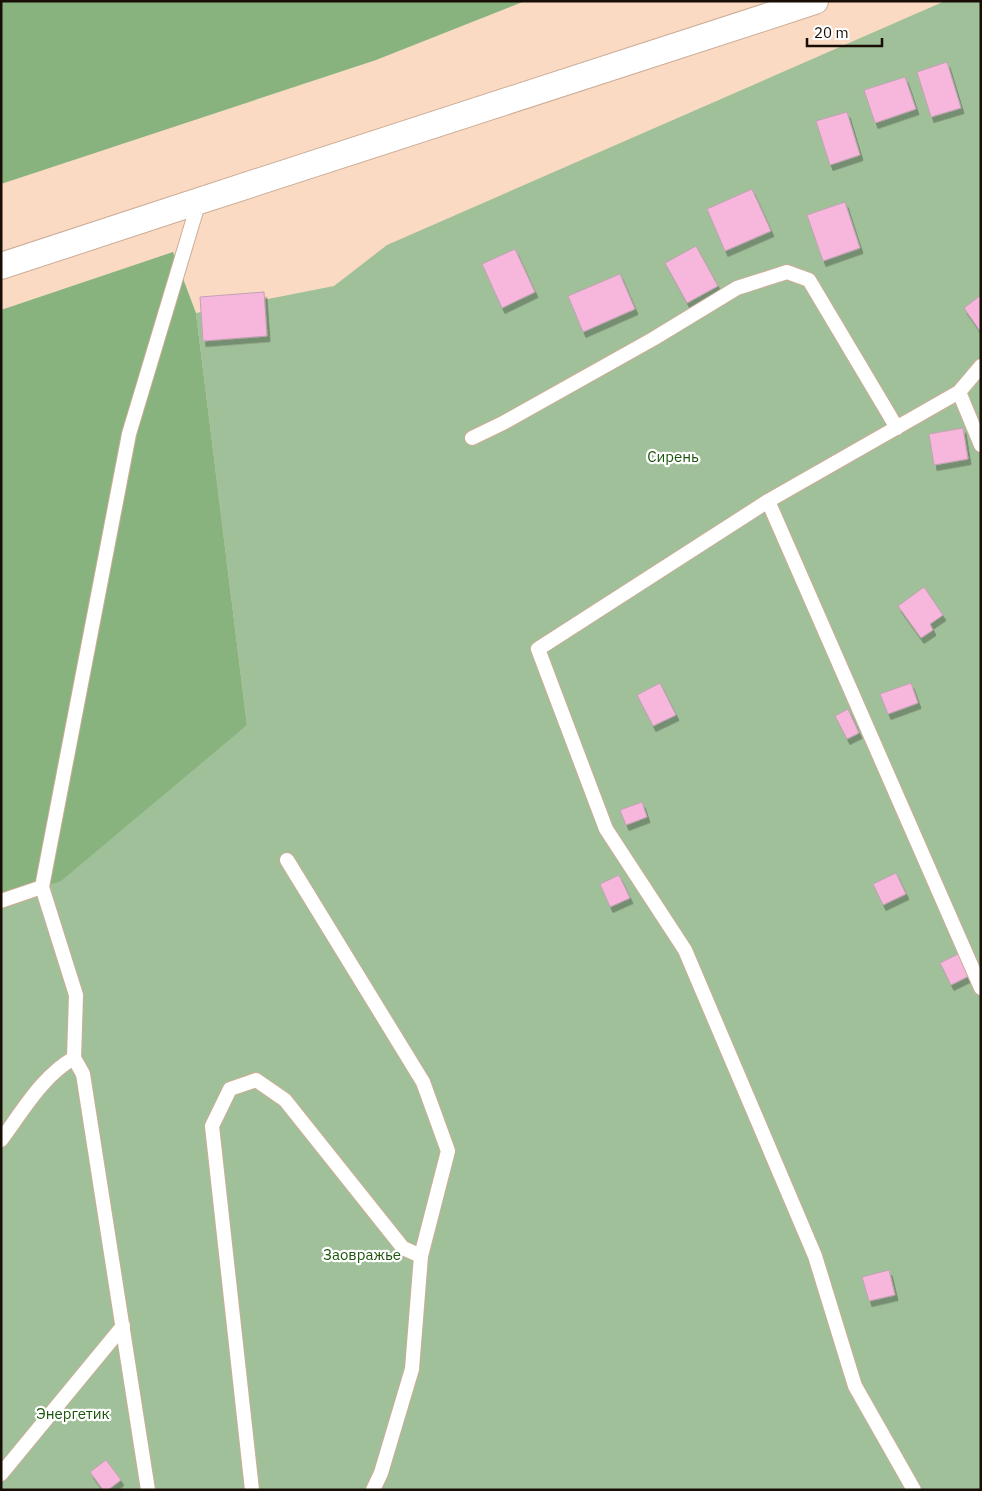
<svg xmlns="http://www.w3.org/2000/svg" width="982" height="1491" font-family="'IBM Plex Sans',sans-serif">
  <defs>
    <filter id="shadow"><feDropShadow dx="3" dy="5.5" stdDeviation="0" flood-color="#0004"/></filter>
  </defs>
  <rect width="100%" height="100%" fill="#fadac3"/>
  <path fill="#a0c099" d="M 945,1 L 981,1 L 981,1490 L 1,1490 L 1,902 L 247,725 L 196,313 L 334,286 L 387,245 Z"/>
  <path fill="#88b37e" d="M 1,1 L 525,1 L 376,60 L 1,184 Z
    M 173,252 L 196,313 L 247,725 L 61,881 L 1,902 L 1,310 Z"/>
  <path fill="#f7b7dc" stroke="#c2a1b3" filter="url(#shadow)" d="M 947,62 L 961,108 L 931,117 L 917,72 Z
    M 905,77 L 916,109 L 875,123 L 864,90 Z
    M 847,112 L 860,155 L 830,165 L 816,121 Z
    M 752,189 L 771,231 L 725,251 L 707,209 Z
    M 845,202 L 860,248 L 823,261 L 807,215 Z
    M 696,246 L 718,286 L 687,303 L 665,263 Z
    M 515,249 L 535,292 L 502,308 L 482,264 Z
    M 620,274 L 635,309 L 583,332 L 568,296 Z
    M 264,292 L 267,336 L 203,341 L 200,297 Z
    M 981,295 L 981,330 L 980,331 L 964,308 Z
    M 963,428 L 968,459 L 934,465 L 929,434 Z
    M 924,587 L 943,615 L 930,624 L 933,630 L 921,638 L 898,606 Z
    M 660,683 L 676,715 L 653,726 L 637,695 Z
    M 911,683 L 918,703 L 888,714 L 880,694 Z
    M 848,709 L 859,733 L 847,739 L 835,716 Z
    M 642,802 L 647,817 L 626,825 L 620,810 Z
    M 896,873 L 906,894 L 883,905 L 873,884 Z
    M 619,875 L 630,898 L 610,907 L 600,884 Z
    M 960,953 L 971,975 L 951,985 L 940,963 Z
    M 889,1270 L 895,1295 L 869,1301 L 862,1277 Z
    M 106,1460 L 121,1480 L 108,1490 L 103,1490 L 90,1472 Z"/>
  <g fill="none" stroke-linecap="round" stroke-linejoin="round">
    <g stroke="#ccad97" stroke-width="16">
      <path id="lane" d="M 959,392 L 981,445
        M 472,438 L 503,423 L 653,339 L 737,288 L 787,272 L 809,280 L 897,428
        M 768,501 L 981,988
        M 287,860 L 423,1082 L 448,1151 L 421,1256 L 412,1369 L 381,1473 L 373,1490
        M 1,901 L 42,887
        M 1,1140 C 22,1112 42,1076 74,1058
        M 1,1474 L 123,1326
        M 148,1490 L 83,1074 L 74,1058 L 76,995 L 42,887 L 129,434 L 199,201
        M 252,1490 L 212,1126 L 230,1089 L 256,1080 L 285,1100 L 403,1248 L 421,1256
        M 914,1490 L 855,1386 L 815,1256 L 685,950 L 606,829 L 538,649 L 768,501 L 959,392 L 981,366"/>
    </g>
    <g stroke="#ccad97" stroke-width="28">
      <path id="street" d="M 1,266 L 199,201 L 815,1"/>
    </g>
    <use href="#lane" stroke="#fff" stroke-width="14"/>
    <use href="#street" stroke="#fff" stroke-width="26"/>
  </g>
  <g text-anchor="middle" stroke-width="4.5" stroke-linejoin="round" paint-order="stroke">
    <g font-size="15" fill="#1b540b" stroke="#fff">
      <text x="673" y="462">Сирень</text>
      <text x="362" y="1260">Заовражье</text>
      <text x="73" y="1419">Энергетик</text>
    </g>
  </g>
  <rect width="982" height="1491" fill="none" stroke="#180e06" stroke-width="5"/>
  <path d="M807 38v8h75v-8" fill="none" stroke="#180e06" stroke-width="2.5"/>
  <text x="814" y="38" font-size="15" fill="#180e06" stroke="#ffffff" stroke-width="4" paint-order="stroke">20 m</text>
</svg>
